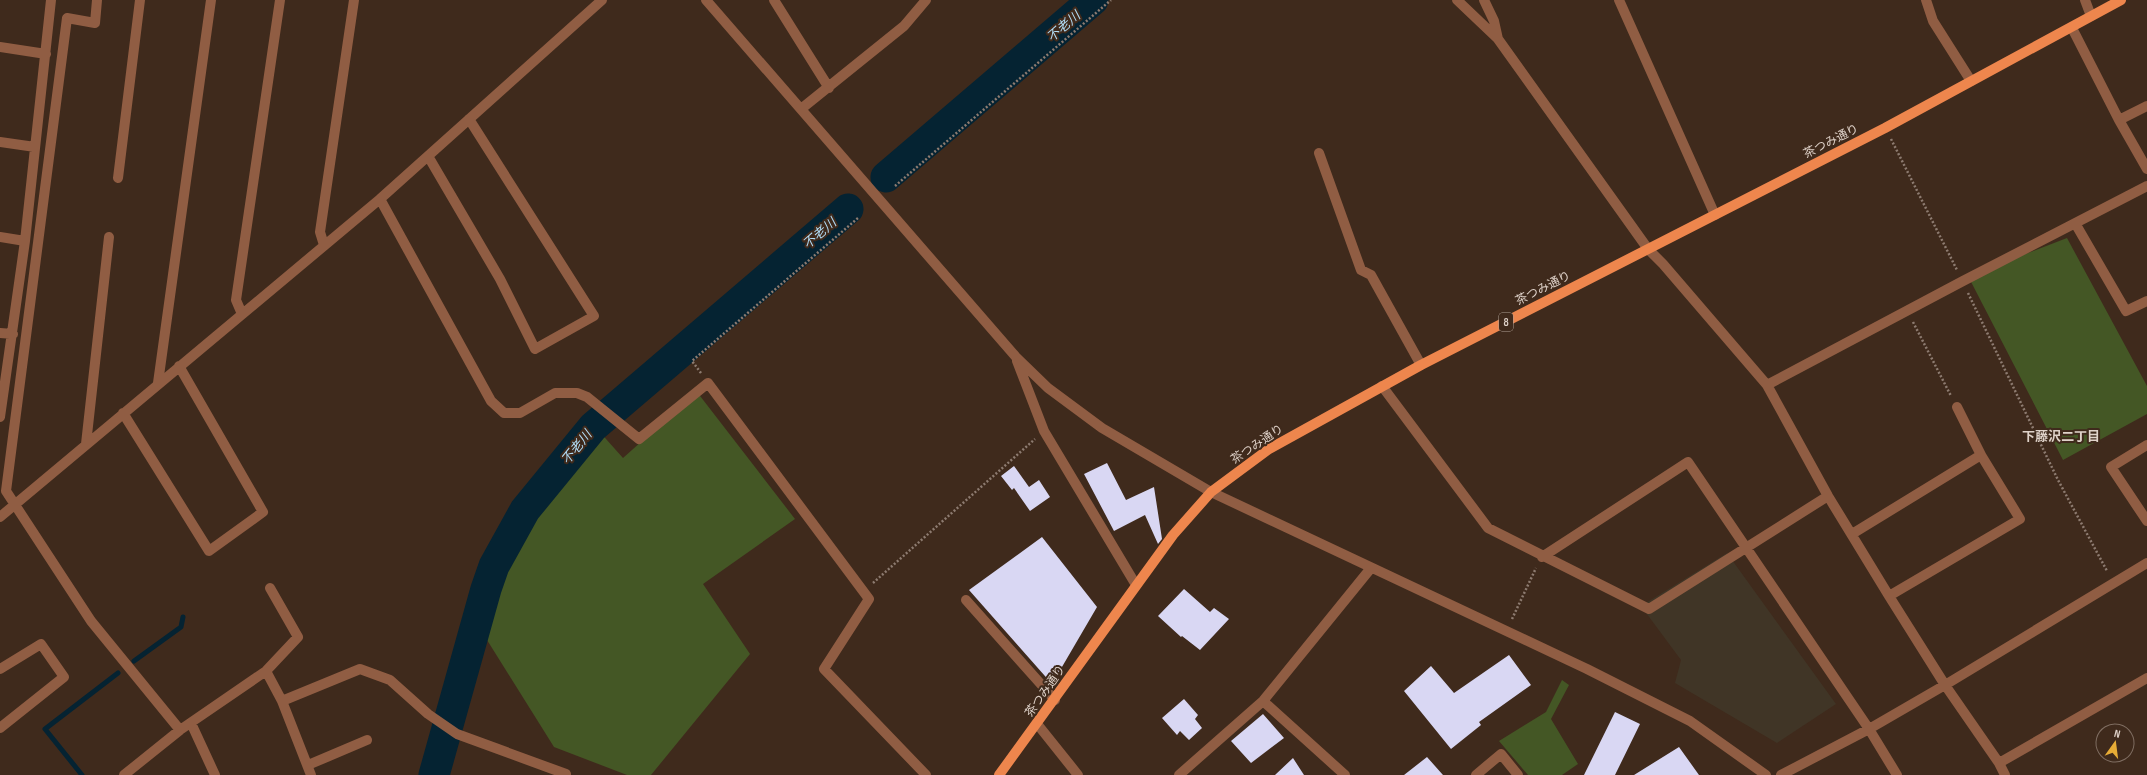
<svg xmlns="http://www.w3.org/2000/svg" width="2147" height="775" font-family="'Sofia Sans Condensed','Noto Sans JP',sans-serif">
  <rect width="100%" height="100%" fill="#3f2a1c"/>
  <path fill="#403526" d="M 1727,553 L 1836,704 L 1777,743 L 1675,683 L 1681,660 L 1641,606 Z"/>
  <path fill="#445725" d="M 2067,238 L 2147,386 L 2147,414 L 2063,460 L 1968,276 Z
    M 697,392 L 795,519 L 703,584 L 750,654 L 651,775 L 627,775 L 554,747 L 477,624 L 532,506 L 598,430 L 623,458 Z
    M 1562,680 L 1569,685 L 1551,719 L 1578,764 L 1562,775 L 1528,775 L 1499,741 L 1546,712 Z"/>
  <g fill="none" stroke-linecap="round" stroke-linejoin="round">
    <path stroke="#052332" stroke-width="5" d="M 134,661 L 181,627 L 183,617
      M 82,775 L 45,729 L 118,673"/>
    <path stroke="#052332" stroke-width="31" d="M 886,177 L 1093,0
      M 434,775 L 486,589 L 494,566 L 525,510 L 593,427 L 848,209"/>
  </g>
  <path fill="#d9d7f3" d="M 1107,463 L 1126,500 L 1154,487 L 1162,539 L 1158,544 L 1145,515 L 1114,531 L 1084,474 Z
    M 1014,466 L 1029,487 L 1039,480 L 1050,497 L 1030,511 L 1014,488 L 1012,490 L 1001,476 Z
    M 1042,537 L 1097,607 L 1052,684 L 969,590 Z
    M 1184,589 L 1210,612 L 1214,608 L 1229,619 L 1200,650 L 1182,636 L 1181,637 L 1158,616 Z
    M 1509,655 L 1531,685 L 1479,722 L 1481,725 L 1451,749 L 1404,691 L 1431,666 L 1454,693 Z
    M 1184,699 L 1198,715 L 1195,719 L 1202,728 L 1189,740 L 1180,731 L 1177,735 L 1162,718 Z
    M 1615,712 L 1640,724 L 1615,775 L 1584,775 Z
    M 1263,714 L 1284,738 L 1251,763 L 1231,741 Z
    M 1679,747 L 1699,775 L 1634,775 Z
    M 1427,757 L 1443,775 L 1404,775 Z
    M 1293,758 L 1304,775 L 1275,775 Z"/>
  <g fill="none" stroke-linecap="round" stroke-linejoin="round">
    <path stroke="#8d7b70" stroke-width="2.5" stroke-dasharray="2 2" stroke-linecap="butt" d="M 1891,139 L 1957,270
      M 895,186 L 1111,0
      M 1968,293 L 2058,480 L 2107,571
      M 1913,322 L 1951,396
      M 701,373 L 692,361 L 858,218
      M 873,583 L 1035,439
      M 1512,619 L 1536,568"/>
    <path stroke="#905d43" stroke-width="10" d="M 97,0 L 95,23 L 67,18 L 6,491 L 91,621 L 180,730
      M 706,0 L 1016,357 L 1048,388 L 1102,428 L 1211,492 L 1587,669 L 1690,721 L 1766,775
      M 774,0 L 829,88
      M 1457,0 L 1498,39 L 1648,249 L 1663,264 L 1767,385 L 1828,496 L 1889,596 L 1945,685 L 1999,763 L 2005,775
      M 1484,0 L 1494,21 L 1498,39
      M 1619,0 L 1715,215
      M 1926,0 L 1933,21 L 1971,81
      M 2085,0 L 2091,16
      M 2072,28 L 2119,120 L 2147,169
      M 0,47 L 46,54
      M 801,109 L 904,26 L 926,0
      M 2119,120 L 2147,106
      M 0,142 L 35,147
      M 1319,153 L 1361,270 L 1371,275 L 1421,365
      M 428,156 L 500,279 L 535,349 L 594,316 L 469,119
      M 118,178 L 140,0
      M 380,199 L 491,401 L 504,413 L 520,413 L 555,393 L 577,393 L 587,397 L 639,439 L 708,383 L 869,599 L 824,669 L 926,775
      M 2075,223 L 2126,311 L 2147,301
      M 0,237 L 25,241
      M 324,245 L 320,232 L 354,0
      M 242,314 L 236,300 L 280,0
      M 0,333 L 13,334
      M 1017,361 L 1044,431 L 1136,585
      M 158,383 L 211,0
      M 1767,385 L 1963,281 L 2147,186
      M 1382,386 L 1488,528 L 1649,609 L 1828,496
      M 1957,407 L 1981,455
      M 123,413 L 209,551 L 263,512 L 179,366
      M 0,417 L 25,241 L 51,0
      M 86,444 L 109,237
      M 2147,445 L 2111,467 L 2147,521
      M 0,517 L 380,199 L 602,0
      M 1852,534 L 1981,455 L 2020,519 L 1889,596
      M 1542,557 L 1688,462 L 1869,729 L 1897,775
      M 966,600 L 1055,700
      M 0,669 L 41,644 L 64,677 L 0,728
      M 266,671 L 282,701 L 311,775
      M 282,701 L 360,669 L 390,680 L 428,714 L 457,734 L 566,774
      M 1263,701 L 1345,775
      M 191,723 L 215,775
      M 1038,725 L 1078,775
      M 1999,763 L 2147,678
      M 308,765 L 367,740
      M 124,775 L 180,730 L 266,671 L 298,637 L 270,588
      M 1179,775 L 1263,701 L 1371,568
      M 1476,775 L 1501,754 L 1518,775
      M 1781,775 L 1869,729 L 1945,685 L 2147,563"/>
    <path stroke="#ee864d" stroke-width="10" d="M 999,775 L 1173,535 L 1211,492 L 1269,449 L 1421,365 L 1885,128 L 2121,0"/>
  </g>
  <g text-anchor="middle" stroke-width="4" stroke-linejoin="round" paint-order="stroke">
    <rect fill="#3f2a1c" stroke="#afa095" stroke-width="1" x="1499" y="313" width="14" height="18" rx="3"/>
    <g font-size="11" font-weight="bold" fill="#dfd2c9">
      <text x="1506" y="326">8</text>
    </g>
    <g font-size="12" fill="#dfd2c9" stroke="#3f2a1c">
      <text transform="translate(1831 141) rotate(-27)" y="4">茶つみ通り</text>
      <text transform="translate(1543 288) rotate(-27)" y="4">茶つみ通り</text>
      <text transform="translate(1257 444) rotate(-34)" y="4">茶つみ通り</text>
      <text transform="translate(1045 691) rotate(-55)" y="4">茶つみ通り</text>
    </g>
    <g font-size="13" font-style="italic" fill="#b1dcf6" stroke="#3f2a1c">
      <text transform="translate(1063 26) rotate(-41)" y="5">不老川</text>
      <text transform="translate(819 233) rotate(-41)" y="5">不老川</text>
      <text transform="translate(576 447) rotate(-51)" y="5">不老川</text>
    </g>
    <g font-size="13" font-weight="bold" fill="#dfd2c9" stroke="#3f2a1c">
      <text x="2061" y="441">下藤沢二丁目</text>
    </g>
  </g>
  <g transform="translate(2115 743) rotate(14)"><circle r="19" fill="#3f2a1c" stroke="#7f6d61"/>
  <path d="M0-3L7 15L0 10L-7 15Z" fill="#e7ac36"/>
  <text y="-6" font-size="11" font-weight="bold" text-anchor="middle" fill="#dfd2c9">N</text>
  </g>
</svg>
